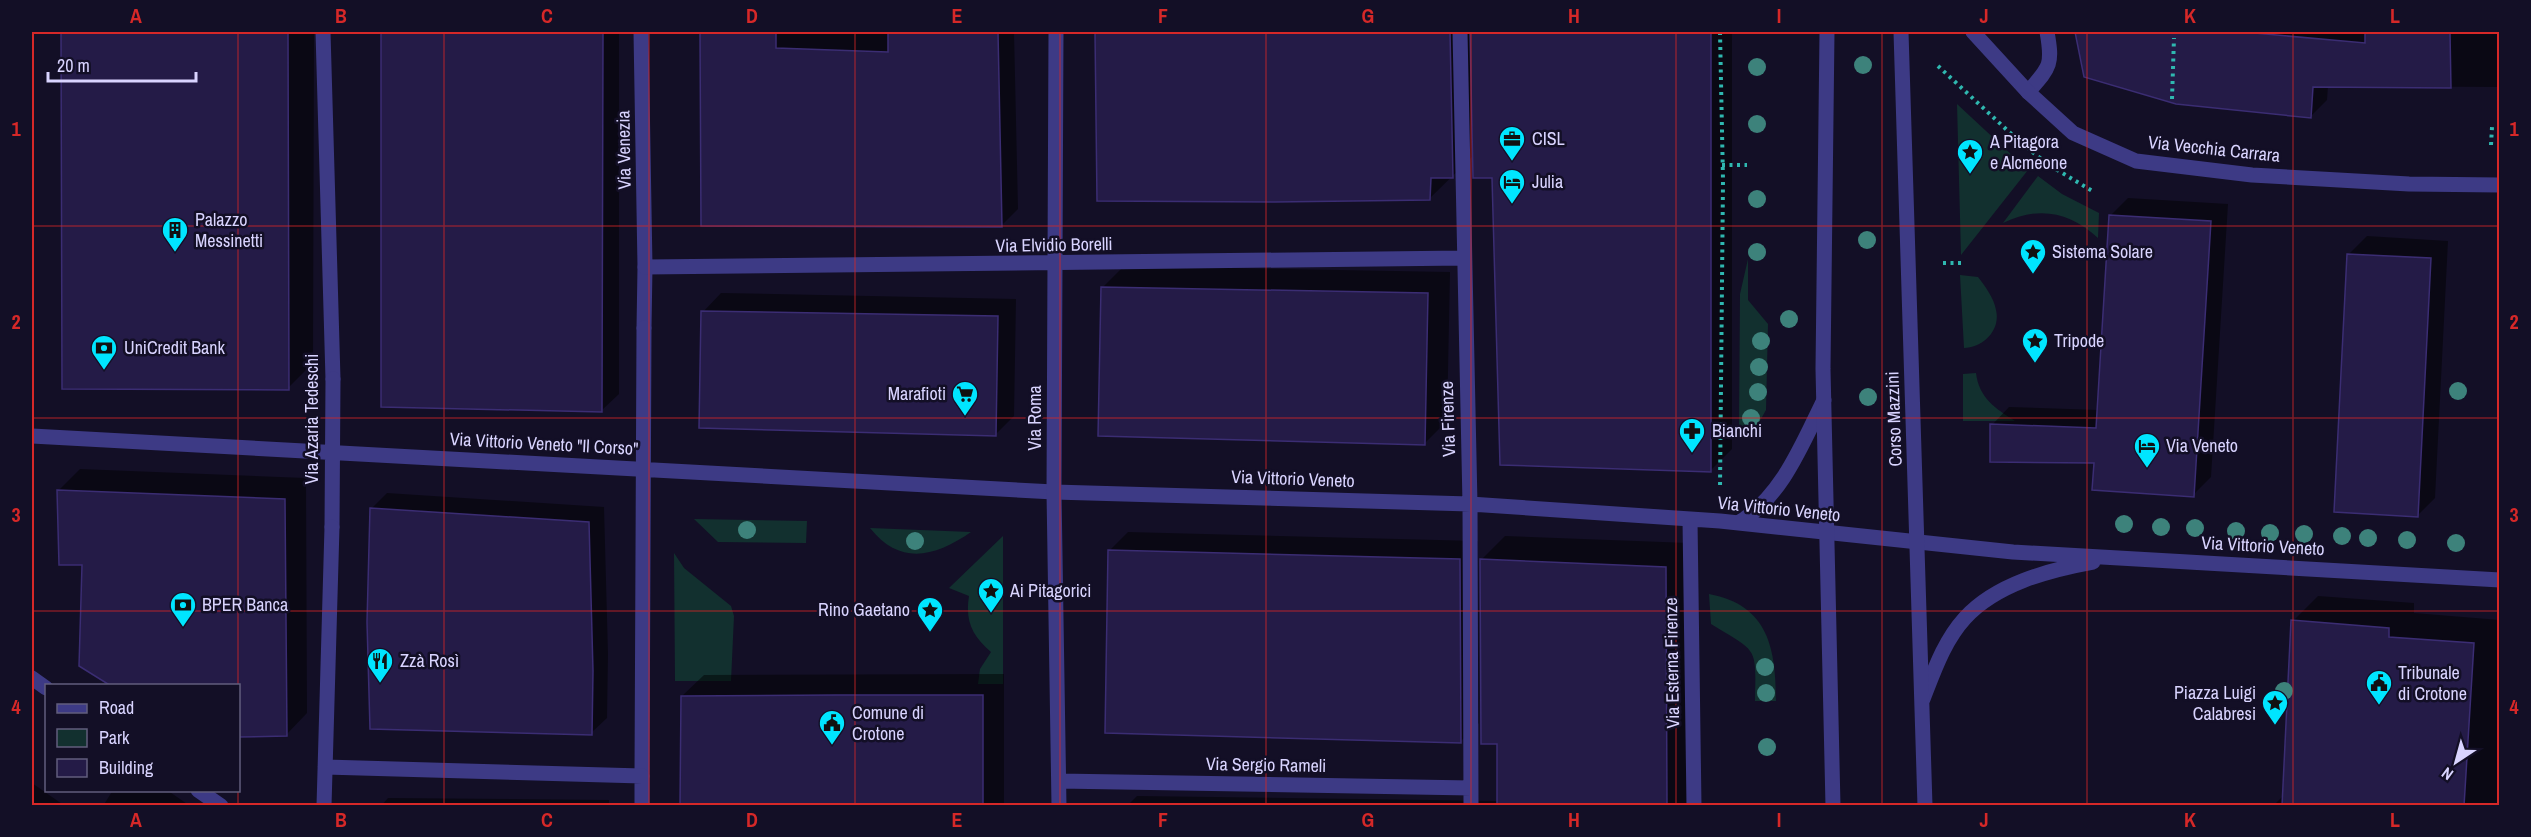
<svg xmlns="http://www.w3.org/2000/svg" width="2531" height="837" font-family="'Archivo Narrow',sans-serif">
  <rect width="100%" height="100%" fill="#130f26"/>
  <path fill="#12302f" d="M 1957,104 L 2028,170 L 1961,255 Z
    M 2038,176 L 2062,194 L 2099,213 L 2098,238 C 2069,211 2038,206 2003,223 Z
    M 1748,259 L 1748,300 L 1768,324 L 1766,410 L 1753,433 L 1750,426 L 1739,426 L 1740,294 Z
    M 1960,275 L 1978,277 C 1985,286 1994,298 1996,310 C 2001,331 1982,348 1964,348 Z
    M 1976,373 C 1979,398 1995,408 2015,421 L 1963,421 L 1963,374 Z
    M 694,519 L 807,521 L 806,543 L 718,542 Z
    M 870,528 L 971,532 C 935,557 900,566 870,528 Z
    M 1003,536 L 1003,684 L 978,684 L 980,669 L 991,652 C 972,636 965,621 969,596 L 949,588 Z
    M 674,553 L 684,568 L 731,606 L 734,616 L 731,681 L 675,681 Z
    M 1709,594 C 1769,605 1776,650 1776,701 L 1755,701 C 1756,645 1758,653 1711,624 Z"/>
  <path fill="#0007" d="M 63,32 L 314,32 L 313,363 L 288,388 L 63,388 Z
    M 383,32 L 619,32 L 619,394 L 602,410 L 383,405 Z
    M 702,32 L 1014,32 L 1018,209 L 1002,225 L 703,224 Z
    M 1097,32 L 1732,32 L 1732,449 L 1710,471 L 1494,176 L 1474,155 L 1430,198 L 1099,200 Z
    M 2077,32 L 2500,32 L 2500,87 L 2328,86 L 2327,100 L 2310,117 L 2086,76 Z
    M 2128,198 L 2228,204 L 2211,477 L 2193,495 L 1992,425 L 2009,407 L 2099,410 L 2111,215 Z
    M 2367,236 L 2448,241 L 2435,498 L 2417,516 L 2349,254 Z
    M 1124,266 L 1450,272 L 1447,421 L 1425,443 L 1102,288 Z
    M 721,293 L 1016,299 L 1014,416 L 996,434 L 703,312 Z
    M 80,469 L 306,478 L 307,713 L 286,735 L 238,686 L 84,563 L 59,490 Z
    M 387,493 L 604,507 L 608,654 L 607,718 L 591,733 L 371,509 Z
    M 1128,532 L 1478,541 L 1479,723 L 1460,742 L 1110,550 Z
    M 1505,536 L 1689,543 L 1690,806 L 1127,806 L 1137,796 L 1499,801 L 1499,743 L 1481,560 Z
    M 2318,596 L 2414,603 L 2414,613 L 2500,620 L 2500,806 L 2273,806 L 2284,795 L 2293,621 Z
    M 1004,674 L 1004,806 L 682,806 L 682,696 L 704,675 Z
    M 32,783 L 65,806 L 32,806 Z
    M 113,790 L 167,790 L 190,806 L 103,806 Z
    M 388,798 L 609,800 L 609,806 L 381,806 Z"/>
  <path fill="#241b47" stroke="#3b2d73" stroke-width="1.5" d="M 61,32 L 288,32 L 289,390 L 62,389 Z
    M 381,32 L 603,32 L 602,412 L 381,407 Z
    M 700,32 L 776,32 L 776,48 L 888,52 L 888,32 L 998,32 L 1002,227 L 701,226 Z
    M 1095,32 L 1450,32 L 1453,178 L 1431,178 L 1430,200 L 1274,202 L 1097,201 Z
    M 1470,32 L 1711,32 L 1711,472 L 1500,465 L 1492,178 L 1473,178 Z
    M 2075,32 L 2243,32 L 2365,43 L 2365,32 L 2450,32 L 2451,88 L 2313,87 L 2311,118 L 2176,104 L 2084,77 Z
    M 2109,215 L 2211,221 L 2194,497 L 2092,490 L 2094,463 L 1990,462 L 1990,424 L 2096,428 Z
    M 2347,254 L 2431,258 L 2418,517 L 2334,512 Z
    M 1101,287 L 1428,293 L 1425,445 L 1098,436 Z
    M 701,311 L 998,316 L 996,436 L 699,428 Z
    M 57,490 L 285,499 L 287,736 L 238,737 L 238,686 L 111,686 L 79,666 L 82,565 L 59,565 Z
    M 370,508 L 589,522 L 593,671 L 592,735 L 370,729 L 367,622 Z
    M 1108,550 L 1460,559 L 1461,743 L 1105,733 Z
    M 1480,559 L 1666,567 L 1667,806 L 1497,806 L 1497,744 L 1481,744 Z
    M 2291,620 L 2389,628 L 2389,637 L 2474,643 L 2464,806 L 2282,806 Z
    M 836,695 L 983,695 L 983,806 L 680,806 L 681,696 Z"/>
  <g fill="none" stroke-linecap="round" stroke-linejoin="round">
    <path stroke="#2fb8b0" stroke-width="4" stroke-dasharray="3 4.5" stroke-linecap="butt" d="M 1720,32 L 1723,180 L 1720,488
      M 1938,66 L 2021,143 L 2049,165 L 2094,192
      M 2172,99 L 2174,38
      M 2491,145 L 2492,127
      M 1722,165 L 1747,165
      M 1943,263 L 1961,263"/>
    <path stroke="#3d3a85" stroke-width="15" d="M 323,32 L 333,379
      M 2028,92 C 2050,67 2053,65 2047,32
      M 644,328 L 645,267"/>
    <path stroke="#3d3a85" stroke-width="15" d="M 32,436 L 1054,492
      M 332,527 L 333,379
      M 642,776 L 644,328"/>
    <path stroke="#3d3a85" stroke-width="15" d="M 641,32 L 645,267 L 1464,258
      M 1056,32 L 1054,492 L 1059,806
      M 1460,32 L 1470,504 L 1471,806
      M 1973,32 L 2028,92 L 2073,133 L 2136,161 L 2252,175 L 2409,184 L 2500,185
      M 1054,492 L 1470,504 L 1720,521 L 2013,552 L 2500,580
      M 1690,520 L 1694,806
      M 1738,523 C 1782,497 1802,444 1824,400
      M 32,678 L 46,688
      M 1923,699 C 1934,671 1944,641 1965,618 C 1996,584 2049,570 2093,562
      M 325,767 L 642,776 L 642,806
      M 1059,781 L 1471,788
      M 198,790 L 221,806
      M 324,806 L 332,527"/>
    <path stroke="#3d3a85" stroke-width="15" d="M 1827,32 L 1823,369 L 1833,806
      M 1901,32 L 1925,806"/>
  </g>
  <g fill="#3d827b">
    <circle cx="1863" cy="65" r="9"/>
    <circle cx="1757" cy="67" r="9"/>
    <circle cx="1757" cy="124" r="9"/>
    <circle cx="1757" cy="199" r="9"/>
    <circle cx="1867" cy="240" r="9"/>
    <circle cx="1757" cy="252" r="9"/>
    <circle cx="1789" cy="319" r="9"/>
    <circle cx="1761" cy="341" r="9"/>
    <circle cx="1759" cy="367" r="9"/>
    <circle cx="2458" cy="391" r="9"/>
    <circle cx="1758" cy="392" r="9"/>
    <circle cx="1868" cy="397" r="9"/>
    <circle cx="1751" cy="418" r="9"/>
    <circle cx="2124" cy="524" r="9"/>
    <circle cx="2161" cy="527" r="9"/>
    <circle cx="2195" cy="528" r="9"/>
    <circle cx="747" cy="530" r="9"/>
    <circle cx="2236" cy="531" r="9"/>
    <circle cx="2270" cy="533" r="9"/>
    <circle cx="2304" cy="534" r="9"/>
    <circle cx="2342" cy="536" r="9"/>
    <circle cx="2368" cy="538" r="9"/>
    <circle cx="2407" cy="540" r="9"/>
    <circle cx="915" cy="541" r="9"/>
    <circle cx="2456" cy="543" r="9"/>
    <circle cx="1765" cy="667" r="9"/>
    <circle cx="2284" cy="691" r="9"/>
    <circle cx="1766" cy="693" r="9"/>
    <circle cx="1767" cy="747" r="9"/>
  </g>
  <path fill="none" stroke="#d62828" stroke-width="1.5" stroke-opacity="0.55" d="M 238,32 L 238,686M 444,32 L 444,806M 649,32 L 649,806M 855,32 L 855,806M 1060,32 L 1060,806M 1266,32 L 1266,806M 1471,32 L 1471,806M 1676,32 L 1676,806M 1882,32 L 1882,806M 2087,32 L 2087,806M 2293,32 L 2293,806M 32,226 L 2500,226M 32,418 L 2500,418M 32,611 L 2500,611M 238,790 L 238,806"/>
  <defs>
    <g id="office-pin" transform="scale(1.35)"><path d="M0 17L-7.5 6A9.5 9.5 0 1 1 7.5 6Z" fill="#00e5ff" stroke="#130f26"/><path d="M-6-3h4V-5.5h4V-3h4V5H-6ZM-1-4.5V-3h2v-1.5ZM-6 0V1H6V0Z" fill="#111"/></g>
    <g id="sight-pin" transform="scale(1.35)"><path d="M0 17L-7.5 6A9.5 9.5 0 1 1 7.5 6Z" fill="#00e5ff" stroke="#130f26"/><path d="M0-6L1.8-2.2L6-1.7L2.9 1.2L3.7 5.4L0 3.3L-3.7 5.4L-2.9 1.2L-6-1.7L-1.8-2.2Z" fill="#111"/></g>
    <g id="hotel-pin" transform="scale(1.35)"><path d="M0 17L-7.5 6A9.5 9.5 0 1 1 7.5 6Z" fill="#00e5ff" stroke="#130f26"/><path d="M-6-4.5h1.5V1H6V5H4.5V3h-9V5H-6ZM-4 0a1.8 1.8 0 1 1 3.6 0ZM.5 0V-2.5h3Q6-2.5 6 0Z" fill="#111"/></g>
    <g id="building-pin" transform="scale(1.35)"><path d="M0 17L-7.5 6A9.5 9.5 0 1 1 7.5 6Z" fill="#00e5ff" stroke="#130f26"/><path d="M-4-6H4V6H1V3H-1V6H-4ZM-2.5-4.3h1.7v1.8h-1.7ZM.8-4.3h1.7v1.8H.8ZM-2.5-1h1.7V.8h-1.7ZM.8-1h1.7V.8H.8Z" fill="#111"/></g>
    <g id="bank-pin" transform="scale(1.35)"><path d="M0 17L-7.5 6A9.5 9.5 0 1 1 7.5 6Z" fill="#00e5ff" stroke="#130f26"/><path d="M-6-4H6V4H-6ZM0-2.3a2.3 2.3 0 1 0 0 4.6a2.3 2.3 0 1 0 0-4.6Z" fill="#111"/></g>
    <g id="supermarket-pin" transform="scale(1.35)"><path d="M0 17L-7.5 6A9.5 9.5 0 1 1 7.5 6Z" fill="#00e5ff" stroke="#130f26"/><path d="M-6-5.5h2.5l.6 2H6L4.5 2H-2.5L-4.4-4H-6ZM-1.5 3.2a1.3 1.3 0 1 0 .1 0ZM3 3.2a1.3 1.3 0 1 0 .1 0Z" fill="#111"/></g>
    <g id="pharmacy-pin" transform="scale(1.35)"><path d="M0 17L-7.5 6A9.5 9.5 0 1 1 7.5 6Z" fill="#00e5ff" stroke="#130f26"/><path d="M-2-6h4v4h4v4h-4v4h-4v-4h-4v-4h4Z" fill="#111"/></g>
    <g id="restaurant-pin" transform="scale(1.35)"><path d="M0 17L-7.5 6A9.5 9.5 0 1 1 7.5 6Z" fill="#00e5ff" stroke="#130f26"/><path d="M-5-6h1v4h1v-4h1v4h1v-4h1v5L-1.5 .5V6h-2V.5L-5-1ZM5-6V6H3V1.5H1.5Q1.5-4 5-6Z" fill="#111"/></g>
    <g id="civic-pin" transform="scale(1.35)"><path d="M0 17L-7.5 6A9.5 9.5 0 1 1 7.5 6Z" fill="#00e5ff" stroke="#130f26"/><path d="M-.6-6.5H3V-4.5H.6V-3L4-1V1h2V6H-6V1h2V-1L-.6-3ZM-1.2 2.5V6h2.4V2.5Z" fill="#111"/></g>
  </defs>
  <g fill-rule="evenodd">
    <use href="#office-pin" x="1512" y="139"/>
    <use href="#sight-pin" x="1970" y="152"/>
    <use href="#hotel-pin" x="1512" y="182"/>
    <use href="#building-pin" x="175" y="230"/>
    <use href="#sight-pin" x="2033" y="252"/>
    <use href="#sight-pin" x="2035" y="341"/>
    <use href="#bank-pin" x="104" y="348"/>
    <use href="#supermarket-pin" x="965" y="394"/>
    <use href="#pharmacy-pin" x="1692" y="431"/>
    <use href="#hotel-pin" x="2147" y="446"/>
    <use href="#sight-pin" x="991" y="591"/>
    <use href="#bank-pin" x="183" y="605"/>
    <use href="#sight-pin" x="930" y="610"/>
    <use href="#restaurant-pin" x="380" y="661"/>
    <use href="#civic-pin" x="2379" y="683"/>
    <use href="#sight-pin" x="2275" y="703"/>
    <use href="#civic-pin" x="832" y="723"/>
  </g>
  <g text-anchor="middle" stroke-width="5" stroke-linejoin="round" paint-order="stroke">
    <g font-size="18" fill="#d9d4ff" stroke="#130f26" text-anchor="start">
      <text x="1532" y="145">CISL</text>
      <text x="1990" y="148">A Pitagora<tspan x="1990" dy="21">e Alcmeone</tspan></text>
      <text x="1532" y="188">Julia</text>
      <text x="195" y="226">Palazzo<tspan x="195" dy="21">Messinetti</tspan></text>
      <text x="2052" y="258">Sistema Solare</text>
      <text x="2054" y="347">Tripode</text>
      <text x="124" y="354">UniCredit Bank</text>
      <text x="946" y="400" text-anchor="end">Marafioti</text>
      <text x="1712" y="437">Bianchi</text>
      <text x="2166" y="452">Via Veneto</text>
      <text x="1010" y="597">Ai Pitagorici</text>
      <text x="202" y="611">BPER Banca</text>
      <text x="910" y="616" text-anchor="end">Rino Gaetano</text>
      <text x="400" y="667">Zzà Rosì</text>
      <text x="2398" y="679">Tribunale<tspan x="2398" dy="21">di Crotone</tspan></text>
      <text x="2256" y="699" text-anchor="end">Piazza Luigi<tspan x="2256" dy="21">Calabresi</tspan></text>
      <text x="852" y="719">Comune di<tspan x="852" dy="21">Crotone</tspan></text>
    </g>
    <g font-size="18" fill="#d9d4ff" stroke="#130f26">
      <text transform="translate(2214 149) rotate(6)" y="6">Via Vecchia Carrara</text>
      <text transform="translate(624 150) rotate(-91)" y="6">Via Venezia</text>
      <text transform="translate(1054 245) rotate(-1)" y="6">Via Elvidio Borelli</text>
      <text transform="translate(1035 418) rotate(-90)" y="6">Via Roma</text>
      <text transform="translate(312 419) rotate(-90)" y="6">Via Azaria Tedeschi</text>
      <text transform="translate(1448 419) rotate(-92)" y="6">Via Firenze</text>
      <text transform="translate(1894 419) rotate(-92)" y="6">Corso Mazzini</text>
      <text transform="translate(544 444) rotate(3)" y="6">Via Vittorio Veneto "Il Corso"</text>
      <text transform="translate(1293 479) rotate(2)" y="6">Via Vittorio Veneto</text>
      <text transform="translate(1779 509) rotate(6)" y="6">Via Vittorio Veneto</text>
      <text transform="translate(2263 546) rotate(3)" y="6">Via Vittorio Veneto</text>
      <text transform="translate(1672 663) rotate(-91)" y="6">Via Esterna Firenze</text>
      <text transform="translate(1266 765) rotate(1)" y="6">Via Sergio Rameli</text>
    </g>
  </g>
  <rect width="2531" height="837" fill="none" stroke="#130f26" stroke-width="66"/>
  <rect x="45" y="684" width="195" height="108" fill="#130f26" stroke="#625e7d" stroke-width="1.5"/>
  <rect x="57" y="704" width="30" height="9" fill="#3d3a85" stroke="#625e7d" stroke-width="1.5"/>
  <text x="99" y="714" font-size="18" fill="#d9d4ff">Road</text>
  <rect x="57" y="729" width="30" height="18" fill="#12302f" stroke="#625e7d" stroke-width="1.5"/>
  <text x="99" y="744" font-size="18" fill="#d9d4ff">Park</text>
  <rect x="57" y="759" width="30" height="18" fill="#241b47" stroke="#625e7d" stroke-width="1.5"/>
  <text x="99" y="774" font-size="18" fill="#d9d4ff">Building</text>
  <g transform="translate(2456 762) rotate(216)" stroke="#130f26" stroke-width="4.5" paint-order="stroke">
  <path d="M0-4.5L10 22L0 15L-10 22Z" fill="#d9d4ff"/>
  <text y="-9" font-size="16" font-weight="bold" text-anchor="middle" fill="#d9d4ff">N</text>
  </g>
  <path d="M48 72v9h148v-9" fill="none" stroke="#d9d4ff" stroke-width="3"/>
  <text x="57" y="72" font-size="18" fill="#d9d4ff" stroke="#130f26" stroke-width="4.5" paint-order="stroke">20 m</text>
  <rect x="33" y="33" width="2465" height="771" fill="none" stroke="#d62828" stroke-width="2"/>
  <g font-size="20" text-anchor="middle" font-weight="bold" fill="#d62828">
    <text x="136" y="23">A</text>
    <text x="341" y="23">B</text>
    <text x="547" y="23">C</text>
    <text x="752" y="23">D</text>
    <text x="957" y="23">E</text>
    <text x="1163" y="23">F</text>
    <text x="1368" y="23">G</text>
    <text x="1574" y="23">H</text>
    <text x="1779" y="23">I</text>
    <text x="1984" y="23">J</text>
    <text x="2190" y="23">K</text>
    <text x="2395" y="23">L</text>
    <text x="16" y="136">1</text>
    <text x="2514" y="136">1</text>
    <text x="16" y="329">2</text>
    <text x="2514" y="329">2</text>
    <text x="16" y="522">3</text>
    <text x="2514" y="522">3</text>
    <text x="16" y="714">4</text>
    <text x="2514" y="714">4</text>
    <text x="136" y="827">A</text>
    <text x="341" y="827">B</text>
    <text x="547" y="827">C</text>
    <text x="752" y="827">D</text>
    <text x="957" y="827">E</text>
    <text x="1163" y="827">F</text>
    <text x="1368" y="827">G</text>
    <text x="1574" y="827">H</text>
    <text x="1779" y="827">I</text>
    <text x="1984" y="827">J</text>
    <text x="2190" y="827">K</text>
    <text x="2395" y="827">L</text>
  </g>
</svg>
